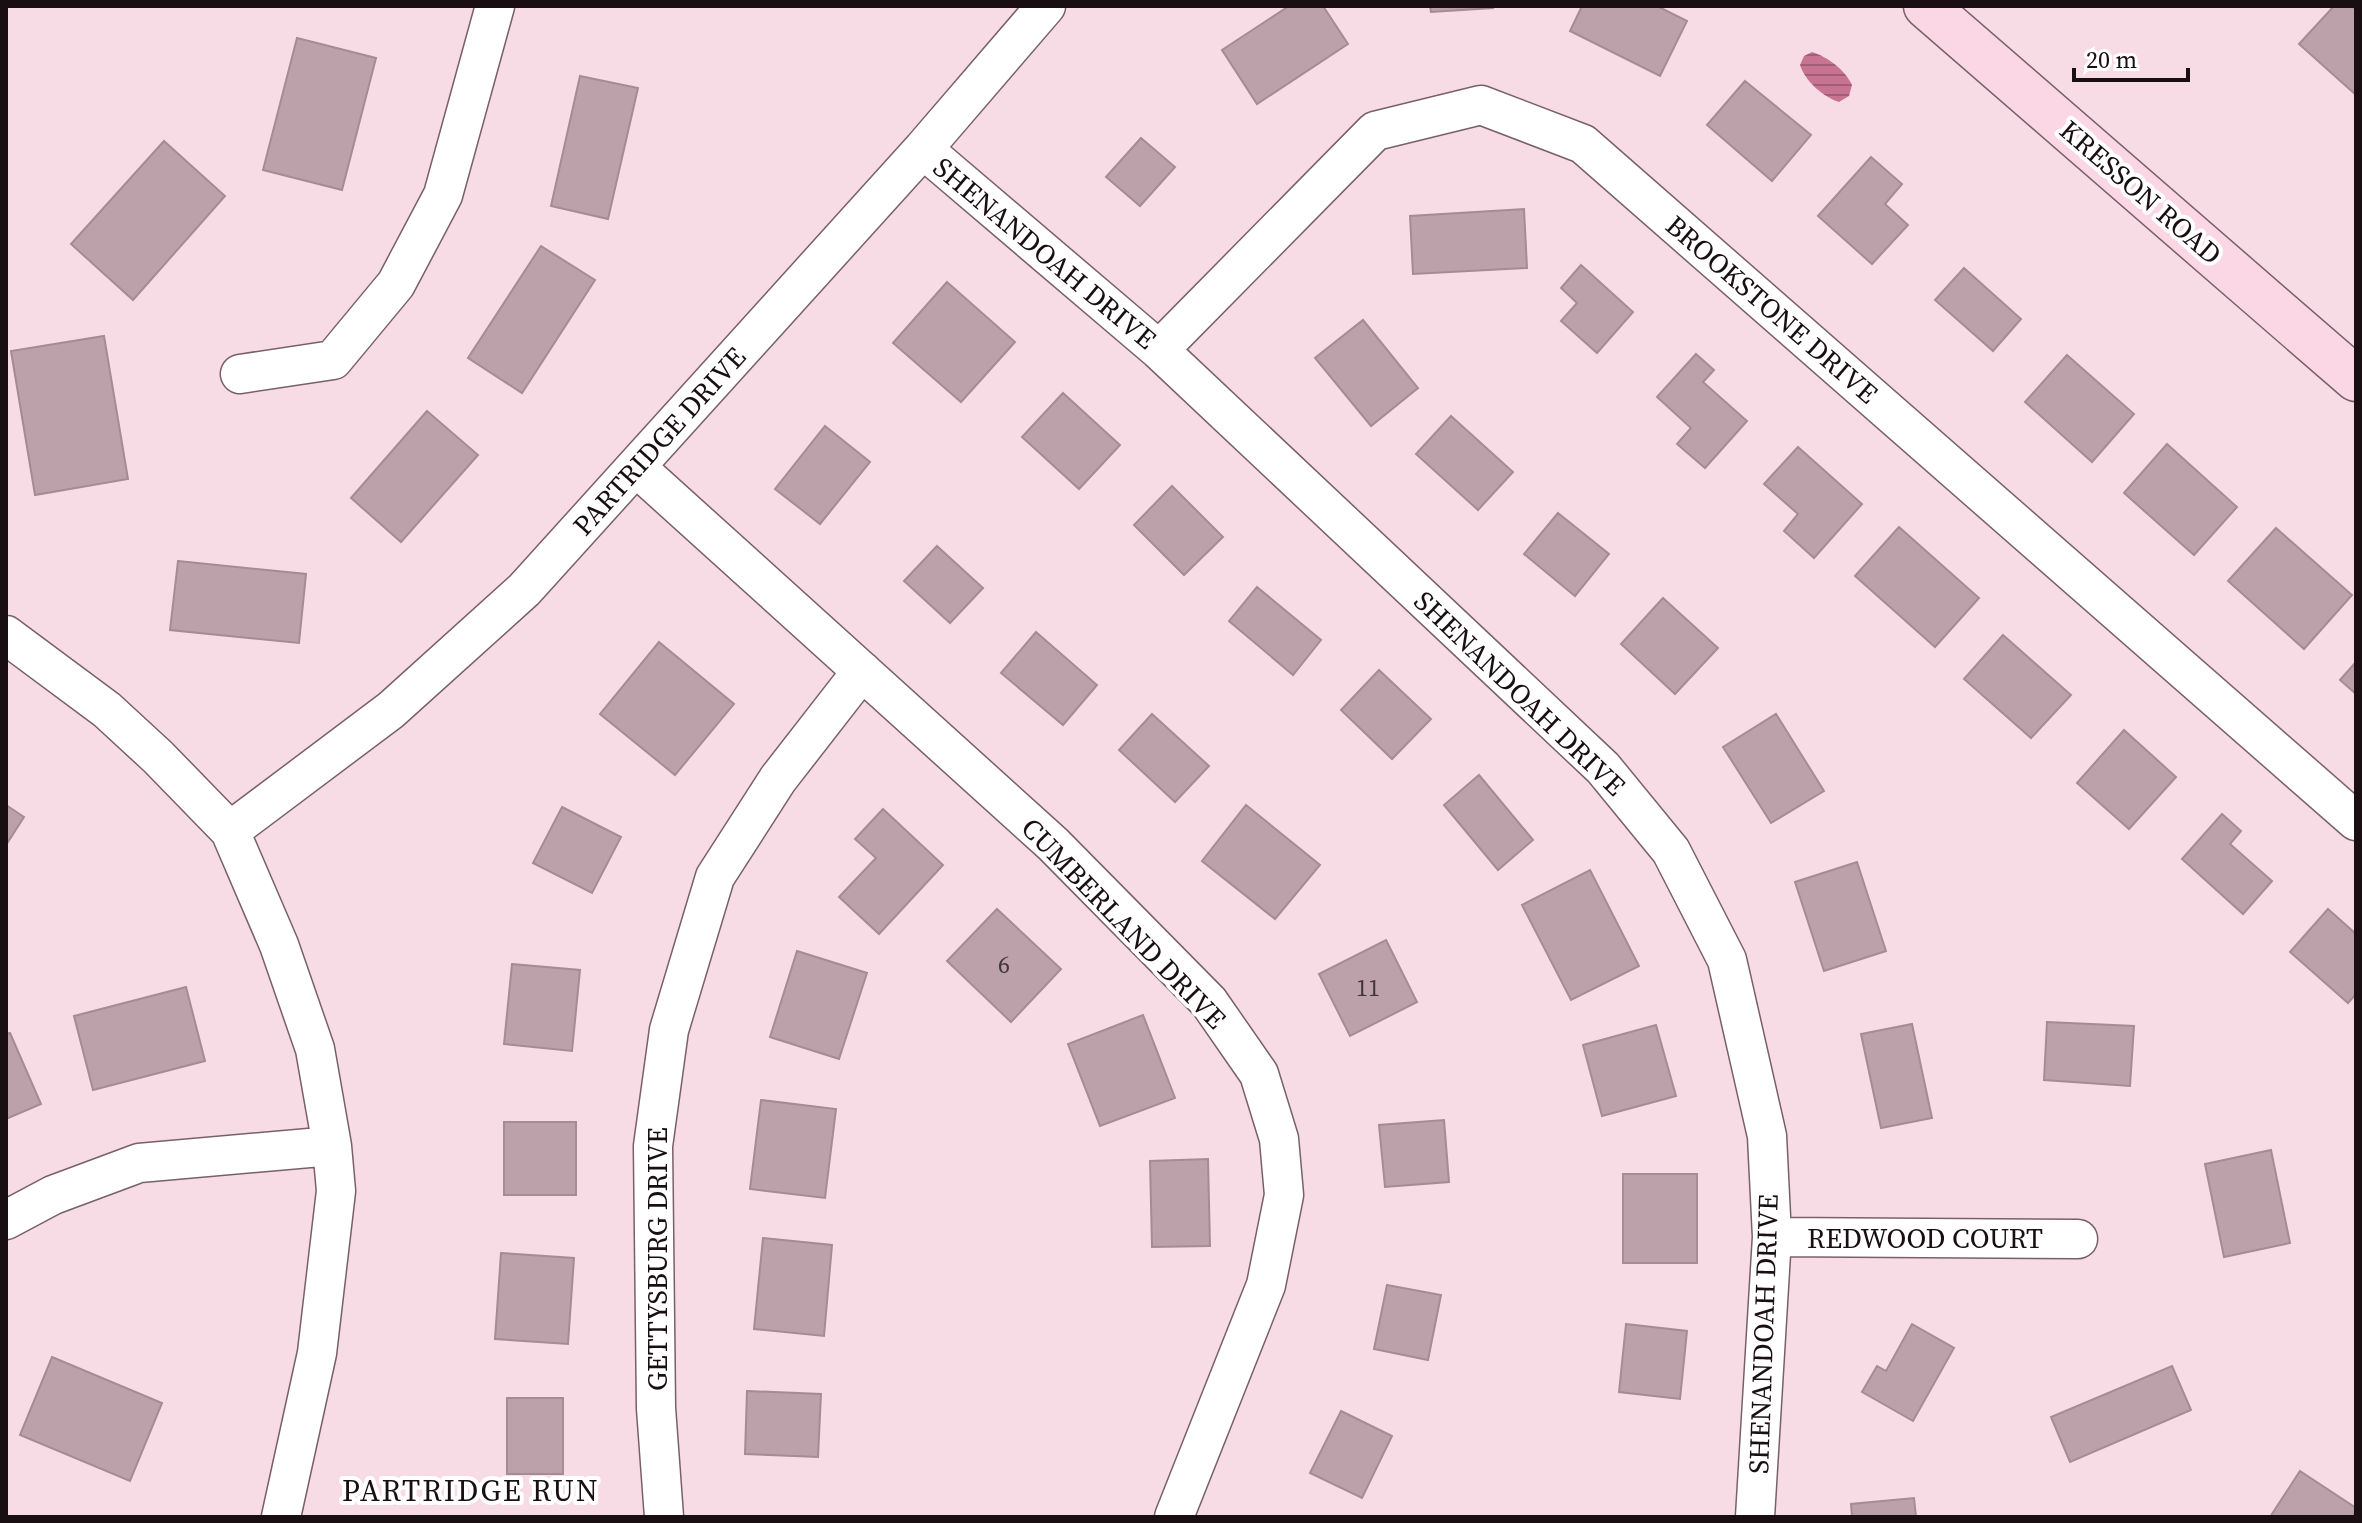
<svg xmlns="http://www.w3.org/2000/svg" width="2362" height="1523" font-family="'Source Serif 4',serif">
  <defs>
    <pattern id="water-rules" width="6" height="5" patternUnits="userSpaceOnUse" patternTransform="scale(2)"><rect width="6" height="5" fill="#c77492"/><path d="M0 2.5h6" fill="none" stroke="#a15e76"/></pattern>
  </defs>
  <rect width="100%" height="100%" fill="#f8dce5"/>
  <path fill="url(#water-rules)" d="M 1812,52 C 1828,57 1845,70 1852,85 L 1849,96 L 1839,102 C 1823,97 1805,81 1800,65 L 1804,56 Z"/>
  <path fill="#bca1aa" stroke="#a58b93" stroke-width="2" d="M 1289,6 L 1323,6 L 1348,44 L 1257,104 L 1222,50 Z
    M 1430,6 L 1493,6 L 1493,8 L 1431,12 Z
    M 1582,6 L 1657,6 L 1687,21 L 1660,76 L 1570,31 Z
    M 2334,6 L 2352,6 L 2356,10 L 2356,95 L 2299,44 Z
    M 297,38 L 376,58 L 342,190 L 263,170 Z
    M 580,76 L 638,88 L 608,219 L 551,206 Z
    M 1745,81 L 1811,135 L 1772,181 L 1707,125 Z
    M 1141,138 L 1175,167 L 1140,206 L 1106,177 Z
    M 164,141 L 225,196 L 133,300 L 71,244 Z
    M 1871,157 L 1902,184 L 1885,204 L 1908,225 L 1872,264 L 1818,216 Z
    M 1524,209 L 1527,268 L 1413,274 L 1410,216 Z
    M 541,246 L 595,280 L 522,393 L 468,358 Z
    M 1581,265 L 1633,312 L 1597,353 L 1561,321 L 1577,303 L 1561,288 Z
    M 1964,268 L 2021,319 L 1993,351 L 1935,300 Z
    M 947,282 L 1015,342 L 961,402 L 893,343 Z
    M 1363,320 L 1418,388 L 1371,426 L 1315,358 Z
    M 104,336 L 128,479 L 35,495 L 11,351 Z
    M 1696,354 L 1714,370 L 1703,382 L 1747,421 L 1705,468 L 1677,444 L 1691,428 L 1657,397 Z
    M 2067,355 L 2134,414 L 2092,462 L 2025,402 Z
    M 1063,393 L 1120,445 L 1079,489 L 1022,437 Z
    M 427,411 L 478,455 L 401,542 L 351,498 Z
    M 1451,416 L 1513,472 L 1478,510 L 1416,454 Z
    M 825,426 L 870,462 L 820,524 L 775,489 Z
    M 2167,444 L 2237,507 L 2194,555 L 2124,493 Z
    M 1798,447 L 1862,504 L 1814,558 L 1784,531 L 1798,514 L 1764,484 Z
    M 1172,486 L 1223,537 L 1184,575 L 1134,525 Z
    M 1558,513 L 1609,554 L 1575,596 L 1524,554 Z
    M 1899,527 L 1979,598 L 1935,647 L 1855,576 Z
    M 2276,528 L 2352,595 L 2304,649 L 2228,581 Z
    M 937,546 L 983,588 L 950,623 L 904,581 Z
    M 178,561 L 306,574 L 299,643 L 170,630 Z
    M 1257,587 L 1321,640 L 1293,675 L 1229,621 Z
    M 1663,598 L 1718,648 L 1675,694 L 1621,644 Z
    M 1036,632 L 1097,685 L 1063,725 L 1001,673 Z
    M 2003,635 L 2071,695 L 2031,738 L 1964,679 Z
    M 659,642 L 734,704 L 675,775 L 600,714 Z
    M 2356,662 L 2356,694 L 2340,680 Z
    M 1379,670 L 1431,719 L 1392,759 L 1341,710 Z
    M 1152,714 L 1209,766 L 1175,802 L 1119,750 Z
    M 1776,714 L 1824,791 L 1771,823 L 1723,747 Z
    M 2124,730 L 2176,777 L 2129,829 L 2077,783 Z
    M 1479,775 L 1533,840 L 1498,870 L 1444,805 Z
    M 6,805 L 24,817 L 6,845 Z
    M 1246,805 L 1320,865 L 1275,919 L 1202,861 Z
    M 562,807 L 621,837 L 592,893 L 533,863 Z
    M 883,809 L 943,865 L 879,934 L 839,897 L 876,858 L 855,839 Z
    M 2222,814 L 2241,831 L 2230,844 L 2272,881 L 2243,914 L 2182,859 Z
    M 1857,862 L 1886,951 L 1824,971 L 1795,882 Z
    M 1590,870 L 1639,966 L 1571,1000 L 1522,905 Z
    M 997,909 L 1061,969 L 1011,1022 L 947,961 Z
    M 2328,909 L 2356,934 L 2356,994 L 2348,1003 L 2290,952 Z
    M 1386,940 L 1417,1002 L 1350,1036 L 1319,974 Z
    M 797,951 L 867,973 L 839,1059 L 770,1037 Z
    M 512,964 L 580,970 L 572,1051 L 504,1044 Z
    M 186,987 L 205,1061 L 93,1090 L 74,1016 Z
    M 1143,1015 L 1175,1098 L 1100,1126 L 1068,1044 Z
    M 2047,1022 L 2134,1026 L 2130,1086 L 2044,1080 Z
    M 1912,1024 L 1932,1118 L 1881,1128 L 1861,1034 Z
    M 1656,1025 L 1676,1096 L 1602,1116 L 1583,1045 Z
    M 10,1033 L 41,1104 L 6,1119 L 6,1034 Z
    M 761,1100 L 836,1109 L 825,1198 L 750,1189 Z
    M 1444,1120 L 1449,1182 L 1385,1187 L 1379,1125 Z
    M 504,1122 L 576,1122 L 576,1195 L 504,1195 Z
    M 2271,1150 L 2290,1243 L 2224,1257 L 2205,1164 Z
    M 1208,1159 L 1210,1246 L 1152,1247 L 1150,1161 Z
    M 1623,1174 L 1697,1174 L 1697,1263 L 1623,1263 Z
    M 763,1238 L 832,1245 L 824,1336 L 754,1329 Z
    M 501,1253 L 574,1258 L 568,1344 L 495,1339 Z
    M 1387,1285 L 1441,1295 L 1428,1360 L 1374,1349 Z
    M 1626,1324 L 1687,1331 L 1680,1399 L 1619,1392 Z
    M 1912,1324 L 1954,1348 L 1913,1421 L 1862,1392 L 1877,1366 L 1886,1371 Z
    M 52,1357 L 162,1403 L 130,1481 L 20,1435 Z
    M 2172,1366 L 2191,1410 L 2070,1462 L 2051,1417 Z
    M 747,1391 L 821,1394 L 818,1457 L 745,1454 Z
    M 507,1398 L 563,1398 L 563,1474 L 507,1474 Z
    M 1341,1411 L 1392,1436 L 1362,1498 L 1310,1473 Z
    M 2300,1471 L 2356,1508 L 2353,1517 L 2270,1517 Z
    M 1914,1498 L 1916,1517 L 1852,1517 L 1851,1504 Z"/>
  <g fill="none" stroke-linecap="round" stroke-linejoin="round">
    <g stroke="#786068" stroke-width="41">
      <path id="minor" d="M 923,149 L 1159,350 L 1603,768 L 1671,851 L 1727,960 L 1767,1136 L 1772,1237 L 1755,1517
        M 1159,350 L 1375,131 L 1481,105 L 1583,144 L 2356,821
        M 240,374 L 333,360 L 396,284 L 443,195 L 495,6
        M 636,467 L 1053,844 L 1209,1002 L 1259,1074 L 1279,1139 L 1284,1195 L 1266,1285 L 1174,1517
        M 6,635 L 107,710 L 158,757 L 230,831 L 279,945 L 315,1049 L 332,1146 L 336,1191 L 317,1353 L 281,1517
        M 230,831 L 391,710 L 524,590 L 923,149 L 1046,6
        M 6,1220 L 53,1195 L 139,1163 L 332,1146
        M 1772,1237 L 2078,1239
        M 664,1517 L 656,1408 L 653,1146 L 669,1030 L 715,877 L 778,779 L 862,671"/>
    </g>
    <g stroke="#786068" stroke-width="47">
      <path id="secondary" d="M 1926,6 L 2356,379"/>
    </g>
    <use href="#minor" stroke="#fff" stroke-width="38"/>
    <use href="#secondary" stroke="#fbd7e5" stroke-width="44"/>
  </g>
  <g text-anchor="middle" stroke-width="8" stroke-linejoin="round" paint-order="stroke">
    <g font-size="24" fill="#423439">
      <text x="1004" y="973">6</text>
      <text x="1368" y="996">11</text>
    </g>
    <g font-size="28" fill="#190f13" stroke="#fff">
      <text transform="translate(2141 192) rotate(41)" y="10">KRESSON ROAD</text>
      <text transform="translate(1045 253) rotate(40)" y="10">SHENANDOAH DRIVE</text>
      <text transform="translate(1772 309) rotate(41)" y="10">BROOKSTONE DRIVE</text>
      <text transform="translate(659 441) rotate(-48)" y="10">PARTRIDGE DRIVE</text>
      <text transform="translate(1520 693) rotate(44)" y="10">SHENANDOAH DRIVE</text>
      <text transform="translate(1124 923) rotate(46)" y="10">CUMBERLAND DRIVE</text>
      <text x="1925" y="1248">REDWOOD COURT</text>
      <text transform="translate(657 1259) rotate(-90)" y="10">GETTYSBURG DRIVE</text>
      <text transform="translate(1763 1334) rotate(-88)" y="10">SHENANDOAH DRIVE</text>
    </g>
    <g font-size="30" letter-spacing="2" fill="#190f13" stroke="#fff">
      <text x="471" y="1501">PARTRIDGE RUN</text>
    </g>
  </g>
  <rect width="2362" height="1523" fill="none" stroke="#190f13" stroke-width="16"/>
  <path d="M2074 68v12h114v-12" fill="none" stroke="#190f13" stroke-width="4"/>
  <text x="2086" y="68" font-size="24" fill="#190f13" stroke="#ffffff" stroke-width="6" paint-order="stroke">20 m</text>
</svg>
